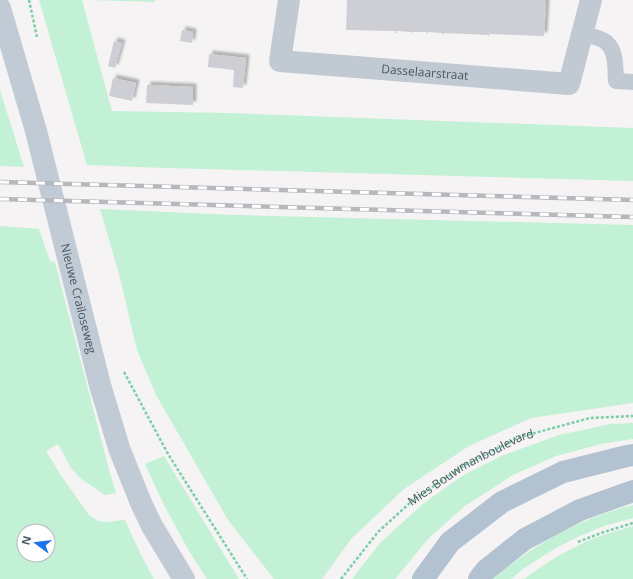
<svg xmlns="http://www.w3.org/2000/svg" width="633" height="579" font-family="'Open Sans',sans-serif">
  <defs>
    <filter id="shadow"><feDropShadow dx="3.5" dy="-3.5" stdDeviation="1" flood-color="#0004"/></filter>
  </defs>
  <rect width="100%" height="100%" fill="#f5f3f3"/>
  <path fill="#c3f1d5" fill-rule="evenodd" d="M 39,0 L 82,0 L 112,111 L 228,113 L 633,128 L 633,181 L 136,167 L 87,165 Z
    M 91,0 L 155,0 L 155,2 Z
    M 0,90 L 24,167 L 0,166 Z
    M 100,209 L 235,215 L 633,225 L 633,403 L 531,418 L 469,446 L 404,489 L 352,538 L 322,579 L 274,579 L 228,520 L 156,395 L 137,350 L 119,274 Z
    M 0,226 L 39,229 L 50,261 L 55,262 L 108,466 L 116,493 L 105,495 L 84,481 L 77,475 L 71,468 L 58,444 L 46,451 L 60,474 L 89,515 L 98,521 L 107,522 L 125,520 L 141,555 L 154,579 L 0,579 ZM 24,531 L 48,531 L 48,555 L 24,555 Z
    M 633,423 L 633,439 L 601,444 L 556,456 L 513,475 L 465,506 L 428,539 L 395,579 L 352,579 L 357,572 L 381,542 L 424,503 L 462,476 L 501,456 L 559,435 L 611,424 Z
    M 164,456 L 239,579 L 207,579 L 189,551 L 165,507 L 145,464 Z
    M 633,505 L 633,518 L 604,526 L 580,536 L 556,548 L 523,569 L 511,579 L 493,579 C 534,544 580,518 633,505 Z
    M 633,526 L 633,579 L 524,579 C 548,561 575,545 603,535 C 613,532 623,529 633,526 Z"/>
  <path fill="#cdcfd5" filter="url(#shadow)" d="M 347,0 L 546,0 L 544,36 L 489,34 L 489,36 L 488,36 L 488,35 L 444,33 L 443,36 L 442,33 L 428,32 L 428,34 L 427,34 L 427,32 L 412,32 L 412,33 L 411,33 L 411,32 L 396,31 L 397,33 L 395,33 L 395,31 L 346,30 Z
    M 182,30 L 193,32 L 192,43 L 180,41 Z
    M 114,41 L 122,43 L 115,68 L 108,66 Z
    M 209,54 L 246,58 L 243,88 L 233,87 L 234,70 L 208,67 Z
    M 113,78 L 136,83 L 132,101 L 109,96 Z
    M 147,85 L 193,87 L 193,105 L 146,103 Z"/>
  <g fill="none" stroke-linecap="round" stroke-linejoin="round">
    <g stroke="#7ad0a6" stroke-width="2.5" stroke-dasharray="3 2" stroke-linecap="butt">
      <path d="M 29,0 L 37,37"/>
      <path d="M 124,372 L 168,454 L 247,579"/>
      <path d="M 578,542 L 601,533 L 633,523"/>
      <path id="s1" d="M 341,579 L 378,532 L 412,501 L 463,466 L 520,437 L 590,418 L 633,416"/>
    </g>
    <path stroke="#c1cad2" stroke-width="16" d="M 582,34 C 590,36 600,37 606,42 C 617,51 615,69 616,81 L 633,82"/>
    <path stroke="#c1cad2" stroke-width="22" id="s2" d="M 289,0 L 280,61 L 569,84 L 591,0"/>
    <path stroke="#c1cbd6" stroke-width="22" id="s3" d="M 0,8 L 36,131 L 100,385 L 119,448 L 141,503 L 152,526 L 184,579"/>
    <path stroke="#b3c2d1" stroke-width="22" d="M 423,579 L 450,542 L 502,502 L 563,472 L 627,456 L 633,455
      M 479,579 L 486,570 L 525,539 L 580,510 L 633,491"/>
    <g stroke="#b5b8bd" stroke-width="4.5">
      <path id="rail" d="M 0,182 L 633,200
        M 0,199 L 633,217"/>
    </g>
    <use href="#rail" stroke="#fff" stroke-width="3" stroke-dasharray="9" stroke-linecap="butt"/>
  </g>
  <g text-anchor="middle" stroke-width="3" stroke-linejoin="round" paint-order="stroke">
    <g font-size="12" fill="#4a5661" stroke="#fff">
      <text dy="4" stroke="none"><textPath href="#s2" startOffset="207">Dasselaarstraat</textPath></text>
      <text dy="4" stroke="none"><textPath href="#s3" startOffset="301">Nieuwe Crailoseweg</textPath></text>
      <text dy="4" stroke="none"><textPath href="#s1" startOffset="174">Mies Bouwmanboulevard</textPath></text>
    </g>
  </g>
  <g transform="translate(36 543) rotate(285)"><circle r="19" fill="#ffffff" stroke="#b7bbc0"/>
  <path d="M0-3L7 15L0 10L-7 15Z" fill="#1a73e8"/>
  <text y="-6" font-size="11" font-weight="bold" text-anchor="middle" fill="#4a5661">N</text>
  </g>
</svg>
